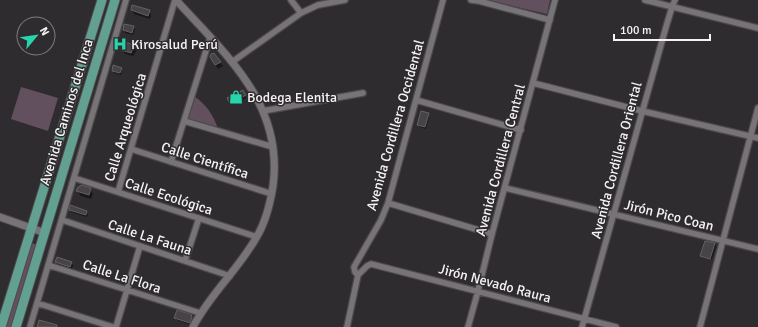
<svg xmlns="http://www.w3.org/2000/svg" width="758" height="327" font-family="Signika,sans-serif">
  <rect width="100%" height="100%" fill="#2f2c2f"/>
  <path fill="#62505f" d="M 487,0 L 550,0 L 547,14 Z
    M 21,87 L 58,98 L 48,131 L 11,119 Z
    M 195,97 C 206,104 214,116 218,129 L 188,120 L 188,117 Z
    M 31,243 L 38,245 L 13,327 L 6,327 Z"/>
  <path fill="#0007" d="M 132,10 L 149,11 L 151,15 L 150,19 L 134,14 Z
    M 125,25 L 133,27 L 135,29 L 133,35 L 125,33 L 124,30 Z
    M 125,43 L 135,46 L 137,50 L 133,56 L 125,54 L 122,50 Z
    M 214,54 L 223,66 L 218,69 L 211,57 Z
    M 121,68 L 122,71 L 121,75 L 114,73 L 113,71 Z
    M 242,91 L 246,98 L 233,105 L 229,98 Z
    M 428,114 L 429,117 L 426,129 L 420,127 L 418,125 Z
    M 90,189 L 93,194 L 91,199 L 81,196 L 77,191 Z
    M 70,210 L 86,212 L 88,214 L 87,217 L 71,212 Z
    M 705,242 L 715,244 L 716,246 L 712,259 L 701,256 Z
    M 56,262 L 71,263 L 73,265 L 72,269 L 58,265 Z
    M 190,315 L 192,320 L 191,325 L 177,320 L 175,318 Z"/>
  <path fill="#474446" stroke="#646063" d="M 132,5 L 150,10 L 148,16 L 131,10 Z
    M 124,24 L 134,26 L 132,33 L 123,30 Z
    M 124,42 L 135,45 L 131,53 L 121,50 Z
    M 214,53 L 221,62 L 215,65 L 210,57 L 211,54 Z
    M 113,65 L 122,68 L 120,73 L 112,71 Z
    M 243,90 L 246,95 L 230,104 L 227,98 Z
    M 421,111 L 429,113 L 425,127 L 417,125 Z
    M 82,185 L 91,188 L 89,195 L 76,191 L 78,187 Z
    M 70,205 L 87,211 L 86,215 L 69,210 Z
    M 705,241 L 715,243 L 710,259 L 700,256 Z
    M 57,257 L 72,262 L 70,267 L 55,262 Z
    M 177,310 L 191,314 L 192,317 L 190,323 L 174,318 Z
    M 39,320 L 57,325 L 57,327 L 37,327 Z"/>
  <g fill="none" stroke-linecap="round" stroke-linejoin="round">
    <g stroke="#4d4a4c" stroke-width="8">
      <path id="minor" d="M 291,0 L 301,13
        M 471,0 L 479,1 L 550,20
        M 645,0 L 758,28
        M 232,62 L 301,13 L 318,5 L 345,0
        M 533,83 L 642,111 L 758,138
        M 416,100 L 521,130
        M 263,111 L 363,93
        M 184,121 L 273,147
        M 131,149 L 272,194
        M 171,162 L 210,38
        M 74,178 L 257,237
        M 505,188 L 758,249
        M 118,192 L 175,0
        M 388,203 L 492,234
        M 62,220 L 230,276
        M 185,261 L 199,218
        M 48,265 L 200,313
        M 358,275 L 355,272 L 354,267 L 381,220 L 388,203 L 443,0
        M 37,303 L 113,327
        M 30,327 L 126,0
        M 116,327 L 140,246
        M 347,327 L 358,275 L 367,266 L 371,264 L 616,327
        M 468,327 L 478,291 L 492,234 L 555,0
        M 582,327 L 666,27 L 672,7 L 675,0
        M 700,327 L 758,108"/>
    </g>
    <g stroke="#4d4a4c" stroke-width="9">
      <path id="tertiary" d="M 176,0 C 226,55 284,104 273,186 C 270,205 266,222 256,238 C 238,270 210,294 193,327
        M 0,217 L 45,233"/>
    </g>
    <g stroke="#4d4a4c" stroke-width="11">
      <path id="primary" d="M 1,327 L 102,0
        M 16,327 L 115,0"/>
    </g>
    <use href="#minor" stroke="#777377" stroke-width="5.5"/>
    <use href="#tertiary" stroke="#777377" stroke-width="7"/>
    <use href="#primary" stroke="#62a191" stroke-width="9"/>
  </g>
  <defs>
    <g id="hospital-bare" transform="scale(1.08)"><path d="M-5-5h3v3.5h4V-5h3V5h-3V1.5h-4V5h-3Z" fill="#27d5ad" stroke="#2f2c2f" stroke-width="2.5" paint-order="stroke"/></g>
    <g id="shop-bare" transform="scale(1.08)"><path d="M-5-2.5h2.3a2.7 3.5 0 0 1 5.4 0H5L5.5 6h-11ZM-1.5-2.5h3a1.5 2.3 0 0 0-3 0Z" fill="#27d5ad" stroke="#2f2c2f" stroke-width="2.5" paint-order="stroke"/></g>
  </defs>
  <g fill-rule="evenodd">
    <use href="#hospital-bare" x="120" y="44"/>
    <use href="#shop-bare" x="236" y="97"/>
  </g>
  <g text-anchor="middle" stroke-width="3" stroke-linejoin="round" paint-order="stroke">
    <g font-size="14" fill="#f5f3f4" stroke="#2f2c2f" text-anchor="start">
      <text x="131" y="49">Kirosalud Perú</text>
      <text x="247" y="102">Bodega Elenita</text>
    </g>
    <g font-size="14" fill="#f5f3f4" stroke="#2f2c2f">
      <text transform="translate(66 112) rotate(-73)" y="5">Avenida Caminos del Inca</text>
      <text transform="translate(395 125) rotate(-74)" y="5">Avenida Cordillera Occidental</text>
      <text transform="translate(125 127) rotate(-73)" y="5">Calle Arqueológica</text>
      <text transform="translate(205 160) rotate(18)" y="5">Calle Científica</text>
      <text transform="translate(500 160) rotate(-75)" y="5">Avenida Cordillera Central</text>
      <text transform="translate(616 160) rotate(-75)" y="5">Avenida Cordillera Oriental</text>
      <text transform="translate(169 196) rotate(18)" y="5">Calle Ecológica</text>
      <text transform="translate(669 215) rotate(14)" y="5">Jirón Pico Coan</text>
      <text transform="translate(150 237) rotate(18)" y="5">Calle La Fauna</text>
      <text transform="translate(122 276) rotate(18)" y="5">Calle La Flora</text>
      <text transform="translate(495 283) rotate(15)" y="5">Jirón Nevado Raura</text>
    </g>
  </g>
  <g transform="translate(36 36) rotate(61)"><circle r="19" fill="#2f2c2f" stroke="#7e7c7e"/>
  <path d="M0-3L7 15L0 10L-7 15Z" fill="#27d5ad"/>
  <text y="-6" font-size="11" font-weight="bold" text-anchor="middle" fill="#f5f3f4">N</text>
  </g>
  <path d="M614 34v6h96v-6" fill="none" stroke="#f5f3f4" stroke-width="2"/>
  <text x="620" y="34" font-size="12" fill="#f5f3f4" stroke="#2f2c2f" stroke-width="3" paint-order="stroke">100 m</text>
</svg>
